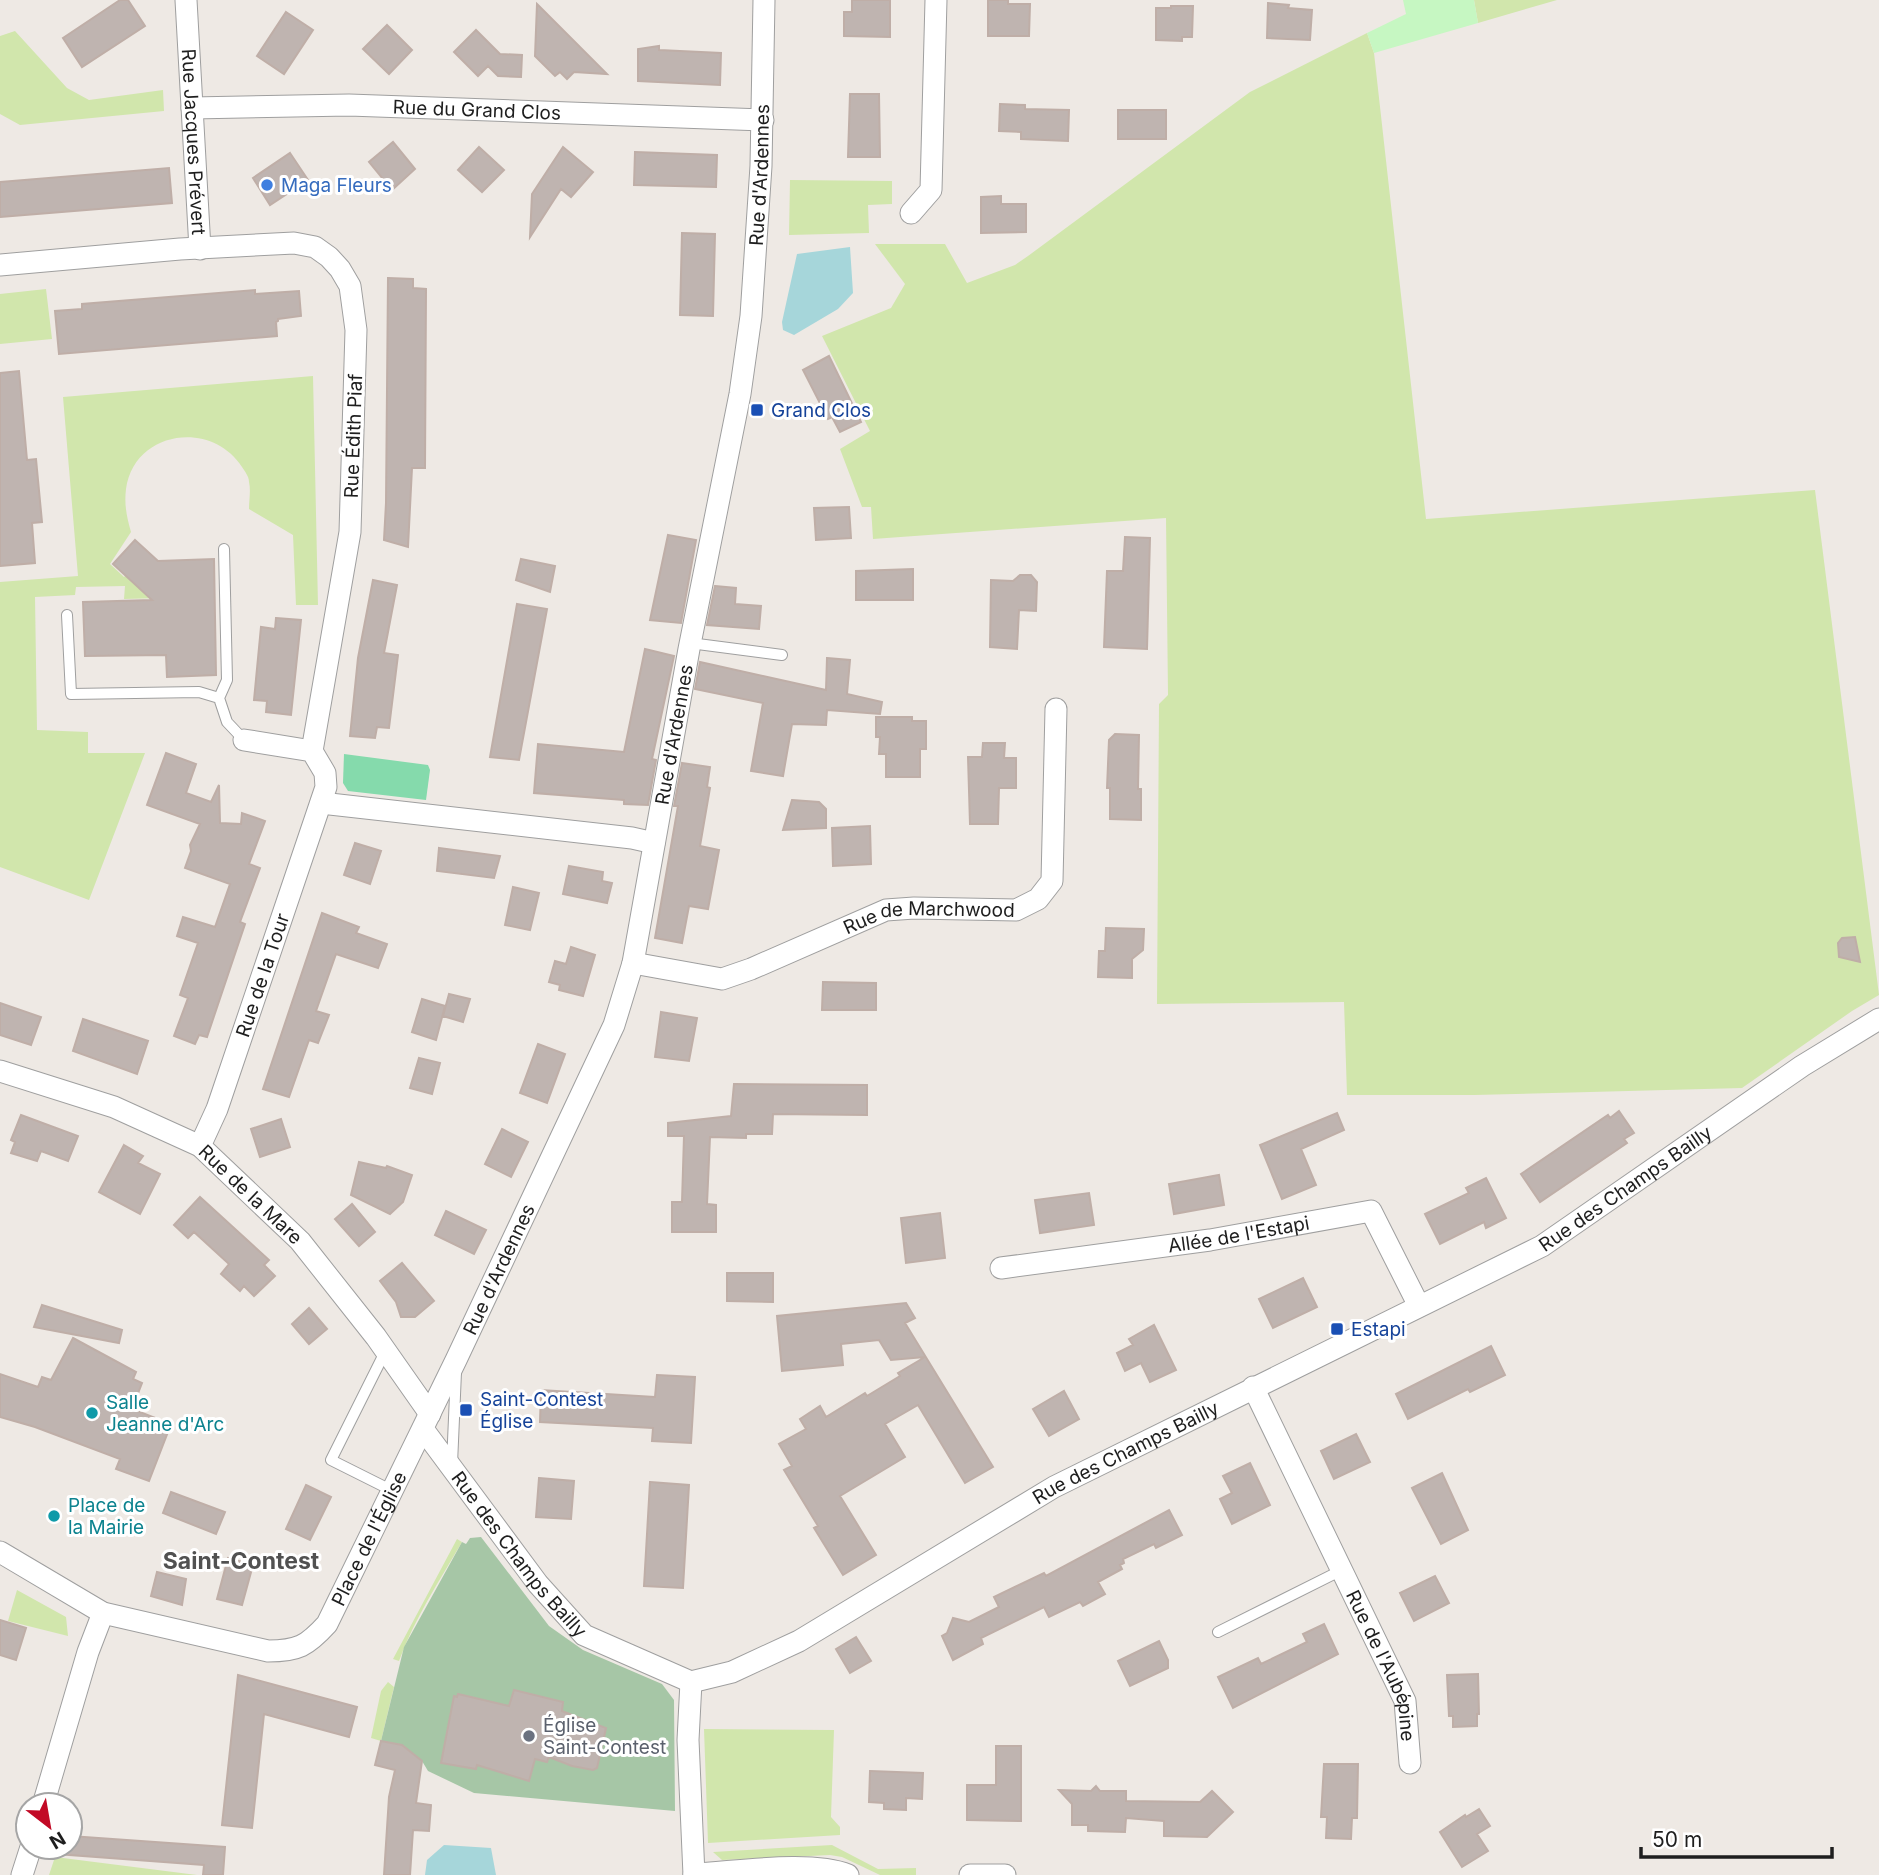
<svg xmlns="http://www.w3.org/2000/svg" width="1879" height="1875" font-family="Inter,sans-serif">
  <rect width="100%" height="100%" fill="#eee9e4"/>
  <path fill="#d1e6ac" d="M 1474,0 L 1557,0 L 1478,23 Z
    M 15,31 L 67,88 L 89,100 L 163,90 L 164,111 L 20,125 L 0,114 L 0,36 Z
    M 1367,33 L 1374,53 L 1426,519 L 1815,490 L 1879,995 L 1852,1011 L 1742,1088 L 1474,1095 L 1347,1095 L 1344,1002 L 1157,1004 L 1159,704 L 1168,695 L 1166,518 L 873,539 L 871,507 L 862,507 L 840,449 L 870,431 L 822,336 L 891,308 L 905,284 L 875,244 L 945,244 L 967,283 L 1015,265 L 1028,256 L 1250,92 Z
    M 790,180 L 892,181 L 892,204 L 868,205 L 869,233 L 789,235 Z
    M 46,289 L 52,339 L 0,344 L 0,294 Z
    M 313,376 L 318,605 L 296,605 L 293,535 L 249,509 C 249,500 251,490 249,482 C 249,476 245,472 242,467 C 211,419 134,431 126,489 C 124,505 127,518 131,532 L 110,564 L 124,577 L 127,574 L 161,598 L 124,599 L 125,586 L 76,587 L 75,595 L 35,597 L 37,730 L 88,732 L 88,753 L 145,753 L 89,900 L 0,867 L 0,582 L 78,576 L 63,397 Z
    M 457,1539 L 462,1542 C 440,1580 414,1619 399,1661 L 393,1659 Z
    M 17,1590 L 66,1617 L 68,1636 L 8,1621 Z
    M 388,1682 L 394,1687 L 381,1741 L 371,1738 L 381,1691 Z
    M 704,1729 L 834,1730 L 831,1817 L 840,1827 L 840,1835 L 708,1843 Z
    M 832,1845 L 878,1869 L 916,1868 L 916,1875 L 880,1875 L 842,1857 L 830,1855 L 722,1860 L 713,1852 Z
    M 55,1857 L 197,1875 L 49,1875 Z"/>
  <path fill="#a6c6a6" d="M 481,1537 L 549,1626 L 583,1650 L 662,1684 L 674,1700 L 675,1811 L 474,1793 L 428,1771 L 422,1761 L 402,1745 L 381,1741 L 404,1647 L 462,1542 L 466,1544 L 470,1538 Z"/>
  <path fill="#c6f7c2" d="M 1403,0 L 1474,0 L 1478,23 L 1374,53 L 1367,33 L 1406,14 Z"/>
  <path fill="#85daac" d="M 344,754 L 428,765 L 430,770 L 426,800 L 348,791 L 343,783 Z"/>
  <path fill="#a6d6da" d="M 850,247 L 853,293 L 838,309 L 794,335 L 783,330 L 782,322 L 797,254 Z
    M 444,1845 L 491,1848 L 496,1875 L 425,1875 L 427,1860 Z"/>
  <path fill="#bfb4b0" stroke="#bfaea7" stroke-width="2" d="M 120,0 L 128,0 L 145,26 L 82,67 L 63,38 Z
    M 852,0 L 890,0 L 890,37 L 844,36 L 844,12 L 852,12 Z
    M 988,0 L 1008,0 L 1008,4 L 1030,4 L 1029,36 L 988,36 Z
    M 1268,3 L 1289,5 L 1288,8 L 1312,10 L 1310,40 L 1267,38 Z
    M 537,4 L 607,74 L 574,72 L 567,79 L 560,72 L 555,76 L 535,56 Z
    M 1171,6 L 1193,6 L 1192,37 L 1182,37 L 1182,41 L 1156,40 L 1156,8 L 1171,8 Z
    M 286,12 L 313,30 L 284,74 L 257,56 Z
    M 387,25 L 412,50 L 389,74 L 363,49 Z
    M 476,30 L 500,54 L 522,55 L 521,77 L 498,76 L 488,66 L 478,76 L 454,52 Z
    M 659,46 L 659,50 L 721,53 L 720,85 L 638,81 L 638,49 Z
    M 850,94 L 879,94 L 880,157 L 848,157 Z
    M 1000,104 L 1025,105 L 1025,109 L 1069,110 L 1068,141 L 1021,139 L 1021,132 L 999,131 Z
    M 1118,110 L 1166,110 L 1166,139 L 1118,139 Z
    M 393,142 L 415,169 L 392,190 L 369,162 Z
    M 479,147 L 504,170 L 482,192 L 458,170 Z
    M 563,147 L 593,172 L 571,197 L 561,189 L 530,237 L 532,194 Z
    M 635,152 L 717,155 L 716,187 L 634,185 Z
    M 290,153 L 308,180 L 270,205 L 253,178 Z
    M 169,168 L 172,203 L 0,217 L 0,182 Z
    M 1001,196 L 1001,204 L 1026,204 L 1026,232 L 981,233 L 981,197 Z
    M 682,233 L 715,234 L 713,316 L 680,315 Z
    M 388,278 L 413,279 L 413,288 L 426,289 L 425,468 L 412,468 L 408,547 L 384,540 L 386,503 Z
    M 255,290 L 255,294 L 299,291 L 301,316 L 278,319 L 278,321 L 276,322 L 277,336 L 59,354 L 55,311 L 82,309 L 82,304 Z
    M 829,356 L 861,422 L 840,432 L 832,417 L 828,419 L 803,370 Z
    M 19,371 L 27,460 L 36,459 L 42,522 L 32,523 L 35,563 L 0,566 L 0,373 Z
    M 849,507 L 851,538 L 816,540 L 814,508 Z
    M 668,535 L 696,540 L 681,623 L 650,620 Z
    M 1125,537 L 1150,538 L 1147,649 L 1104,647 L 1107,571 L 1123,571 Z
    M 135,540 L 158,561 L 214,559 L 216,675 L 167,677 L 166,655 L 85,656 L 83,602 L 152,600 L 113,564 Z
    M 521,559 L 555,566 L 550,592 L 516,580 Z
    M 913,569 L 913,600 L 856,600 L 856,571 Z
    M 1020,575 L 1031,575 L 1037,582 L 1036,611 L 1019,610 L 1017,649 L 990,647 L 991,580 L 1013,581 Z
    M 373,580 L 397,585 L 384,653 L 398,655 L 389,728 L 377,727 L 375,738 L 350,736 L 358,658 Z
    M 715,586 L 736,588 L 735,604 L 761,606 L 759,629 L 707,625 Z
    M 517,604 L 547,609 L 519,760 L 490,757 Z
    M 276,618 L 301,620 L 291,715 L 266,712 L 267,701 L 254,700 L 261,627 L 275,629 Z
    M 645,649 L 674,656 L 652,759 L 656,760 L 648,805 L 624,804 L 624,800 L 534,793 L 538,744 L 624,752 Z
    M 827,658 L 850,660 L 847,694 L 882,702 L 880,714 L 827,710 L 826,725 L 792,724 L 783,776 L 751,771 L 763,703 L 695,689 L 700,662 L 826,690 Z
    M 876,717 L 912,717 L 912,721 L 926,721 L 926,749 L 920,749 L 920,777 L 886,777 L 886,754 L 879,754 L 880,737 L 876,737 Z
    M 1115,734 L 1139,735 L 1138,789 L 1141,789 L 1141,820 L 1110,819 L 1110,788 L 1107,788 L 1109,740 Z
    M 983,743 L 1005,743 L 1004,758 L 1016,758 L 1016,788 L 999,788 L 998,824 L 970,824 L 968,757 L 982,757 Z
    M 166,753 L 196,764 L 186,793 L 211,802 L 219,785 L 220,823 L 241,824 L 242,813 L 265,821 L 249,864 L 260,868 L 240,922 L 245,924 L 207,1037 L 199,1035 L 195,1044 L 174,1036 L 188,998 L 180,995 L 198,943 L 177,936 L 183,917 L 215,927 L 230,884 L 185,868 L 191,851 L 190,845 L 200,824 L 147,805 Z
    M 682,763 L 710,767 L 707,787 L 710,788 L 700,846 L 719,850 L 708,909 L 689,906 L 682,943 L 655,938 L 678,806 L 674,806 Z
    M 792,800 L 819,802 L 826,809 L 826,828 L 783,830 Z
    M 870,826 L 871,864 L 833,866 L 832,828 Z
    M 355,843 L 381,851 L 370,884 L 344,875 Z
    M 439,848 L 500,856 L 494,878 L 437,871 Z
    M 569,866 L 603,872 L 602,881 L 612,883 L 607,903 L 563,894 Z
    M 513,887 L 539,893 L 530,930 L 505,925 Z
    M 322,913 L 359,927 L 356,933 L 387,944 L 378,968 L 336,954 L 316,1011 L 329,1015 L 318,1043 L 309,1040 L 289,1097 L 263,1089 Z
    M 1106,928 L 1144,929 L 1143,950 L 1132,959 L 1132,978 L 1098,977 L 1099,951 L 1105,951 Z
    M 1855,937 L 1860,962 L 1839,957 L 1838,943 L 1842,938 Z
    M 571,947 L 595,955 L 583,996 L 559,990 L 560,985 L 549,982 L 555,961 L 566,964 Z
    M 823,982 L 876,983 L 876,1010 L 822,1010 Z
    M 449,994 L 470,999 L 463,1022 L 443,1016 Z
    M 422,999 L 445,1006 L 436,1040 L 412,1032 Z
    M 0,1003 L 41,1017 L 31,1045 L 0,1035 Z
    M 661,1012 L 697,1018 L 689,1061 L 655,1057 Z
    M 83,1019 L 148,1041 L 137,1074 L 73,1051 Z
    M 538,1044 L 565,1054 L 547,1103 L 520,1093 Z
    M 419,1058 L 440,1063 L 432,1094 L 410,1088 Z
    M 734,1084 L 867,1085 L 867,1115 L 773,1114 L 772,1134 L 746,1134 L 746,1138 L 710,1137 L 707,1204 L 716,1205 L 716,1232 L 672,1232 L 672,1202 L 682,1202 L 684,1136 L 668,1136 L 668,1123 L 731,1116 Z
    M 1619,1111 L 1634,1133 L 1624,1139 L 1627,1143 L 1540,1202 L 1521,1174 L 1608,1115 L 1610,1118 Z
    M 1337,1113 L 1344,1130 L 1301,1149 L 1316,1185 L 1282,1199 L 1260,1145 Z
    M 21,1115 L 78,1136 L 68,1161 L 41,1151 L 37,1161 L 11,1153 L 15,1142 L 11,1140 Z
    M 281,1119 L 290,1147 L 260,1157 L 251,1129 Z
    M 502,1129 L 528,1142 L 511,1177 L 485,1164 Z
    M 124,1145 L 143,1156 L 138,1163 L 160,1174 L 140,1214 L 99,1192 Z
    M 359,1162 L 386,1168 L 387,1166 L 412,1175 L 403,1202 L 390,1214 L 351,1195 Z
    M 1219,1175 L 1224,1205 L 1174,1214 L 1169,1184 Z
    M 1486,1178 L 1506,1218 L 1486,1228 L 1484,1222 L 1440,1244 L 1425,1214 L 1469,1193 L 1466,1188 Z
    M 1089,1193 L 1094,1225 L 1040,1233 L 1035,1200 Z
    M 200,1197 L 269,1260 L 264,1265 L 275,1276 L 254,1296 L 244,1286 L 240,1291 L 221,1274 L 229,1264 L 194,1232 L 188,1238 L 174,1225 Z
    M 352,1204 L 375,1232 L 359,1246 L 335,1219 Z
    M 446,1211 L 486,1230 L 474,1254 L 435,1235 Z
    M 940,1213 L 945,1258 L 906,1263 L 901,1218 Z
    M 402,1263 L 434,1301 L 415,1317 L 401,1317 L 396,1302 L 380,1281 Z
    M 727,1273 L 773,1273 L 773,1302 L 727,1301 Z
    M 1303,1278 L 1317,1307 L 1273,1328 L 1259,1299 Z
    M 906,1303 L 915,1318 L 905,1323 L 993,1467 L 965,1483 L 918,1405 L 885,1424 L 905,1457 L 840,1496 L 876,1555 L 843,1575 L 814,1528 L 818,1526 L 784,1470 L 792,1466 L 779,1444 L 806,1429 L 800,1419 L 820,1406 L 826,1417 L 865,1393 L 867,1396 L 900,1376 L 898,1373 L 925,1357 L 891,1360 L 879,1340 L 841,1344 L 843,1365 L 782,1371 L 777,1316 Z
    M 42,1305 L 122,1330 L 119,1343 L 34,1327 Z
    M 309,1308 L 327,1329 L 309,1344 L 292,1324 Z
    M 1154,1325 L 1176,1370 L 1150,1382 L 1141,1363 L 1125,1371 L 1117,1353 L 1133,1345 L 1129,1339 Z
    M 73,1338 L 136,1372 L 133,1379 L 142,1383 L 132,1409 L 171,1424 L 149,1481 L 116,1469 L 120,1459 L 35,1427 L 0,1417 L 0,1374 L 38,1387 L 42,1377 L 51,1380 Z
    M 1491,1346 L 1505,1375 L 1470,1392 L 1468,1389 L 1408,1419 L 1396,1394 Z
    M 657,1375 L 695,1377 L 691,1443 L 652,1441 L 653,1428 L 540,1422 L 541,1390 L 655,1397 Z
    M 1064,1391 L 1079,1419 L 1049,1436 L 1033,1409 Z
    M 1356,1434 L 1370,1462 L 1334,1479 L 1321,1451 Z
    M 1250,1463 L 1270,1505 L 1232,1524 L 1220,1499 L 1232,1493 L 1223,1476 Z
    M 1442,1473 L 1468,1530 L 1441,1544 L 1412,1488 Z
    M 539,1478 L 574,1481 L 571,1519 L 536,1517 Z
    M 650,1482 L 689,1485 L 683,1588 L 644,1586 Z
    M 306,1485 L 331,1497 L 310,1540 L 286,1529 Z
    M 171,1492 L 225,1512 L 216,1534 L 163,1513 Z
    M 1169,1510 L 1182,1535 L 1156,1548 L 1154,1544 L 1123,1559 L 1124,1563 L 1120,1565 L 1122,1569 L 1098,1582 L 1105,1594 L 1083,1606 L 1080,1602 L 1049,1617 L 1044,1607 L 981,1638 L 983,1644 L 953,1660 L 942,1636 L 947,1633 L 953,1618 L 969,1622 L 999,1607 L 994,1597 L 1044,1573 L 1046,1576 Z
    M 228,1558 L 253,1565 L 242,1605 L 217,1599 Z
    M 157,1572 L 186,1579 L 182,1605 L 151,1596 Z
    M 1435,1576 L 1449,1603 L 1414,1621 L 1400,1593 Z
    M 0,1620 L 26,1628 L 16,1660 L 0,1655 Z
    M 1324,1624 L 1338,1654 L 1233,1708 L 1218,1677 L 1258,1658 L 1261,1664 L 1307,1642 L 1303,1634 Z
    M 856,1637 L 871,1661 L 850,1673 L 836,1649 Z
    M 1159,1641 L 1168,1660 L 1168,1668 L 1130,1686 L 1118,1661 Z
    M 1478,1674 L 1479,1714 L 1477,1714 L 1477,1726 L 1453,1727 L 1453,1716 L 1449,1716 L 1447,1675 Z
    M 238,1675 L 357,1707 L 349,1737 L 264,1714 L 252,1828 L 222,1825 Z
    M 514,1690 L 563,1702 L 562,1711 L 606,1728 L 597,1768 L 593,1770 L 572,1766 L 549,1757 L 547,1762 L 535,1759 L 529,1781 L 477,1765 L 476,1769 L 441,1763 L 454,1696 L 457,1697 L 458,1694 L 509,1706 Z
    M 381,1741 L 402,1745 L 422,1761 L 416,1803 L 431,1805 L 429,1831 L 413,1830 L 410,1875 L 384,1875 L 389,1797 L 395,1770 L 375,1765 Z
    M 996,1746 L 1021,1746 L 1021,1821 L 967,1820 L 967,1785 L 996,1785 Z
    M 1324,1764 L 1358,1764 L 1357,1818 L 1352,1818 L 1351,1839 L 1326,1838 L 1327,1817 L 1321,1817 Z
    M 870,1771 L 923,1773 L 922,1799 L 906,1798 L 906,1810 L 884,1809 L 884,1803 L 869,1802 Z
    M 1096,1786 L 1100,1791 L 1126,1791 L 1126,1801 L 1200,1802 L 1212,1791 L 1233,1812 L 1207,1837 L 1164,1836 L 1164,1821 L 1126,1818 L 1125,1832 L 1088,1831 L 1088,1825 L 1072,1825 L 1072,1804 L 1059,1790 L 1091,1791 Z
    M 1479,1809 L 1490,1826 L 1477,1834 L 1488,1851 L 1462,1867 L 1440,1832 L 1465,1815 L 1466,1817 Z
    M 70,1836 L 225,1847 L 223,1875 L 203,1875 L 204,1865 L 43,1853 L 44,1847 L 70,1847 Z"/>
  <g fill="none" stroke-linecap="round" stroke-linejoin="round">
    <g stroke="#9f9f9f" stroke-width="12">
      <path id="service" d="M 224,549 L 227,680 L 219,698 L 227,722 L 244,740
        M 67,615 L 71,694 L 199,692 L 219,698
        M 690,643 L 782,655
        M 386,1350 L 331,1460 L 393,1491
        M 452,1464 L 456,1372
        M 1218,1632 L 1342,1570"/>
    </g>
    <g stroke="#9f9f9f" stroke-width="23">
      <g id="minor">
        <path id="s1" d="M 186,0 L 200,249"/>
        <path id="s2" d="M 192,108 L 349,105 L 763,120"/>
        <path d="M 911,213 L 931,190 L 936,0"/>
        <path d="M 0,265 L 180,249 L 294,243 L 315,247 L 329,257 L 340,269 L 350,286 L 356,330 L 350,532 L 312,751"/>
        <path d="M 321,803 L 632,838 L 654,843"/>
        <path id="s3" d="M 633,963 L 722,979 L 751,969 L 886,910 L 914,908 L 1016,910 L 1038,899 L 1052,881 L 1056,709"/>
        <path id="s4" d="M 0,1071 L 114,1107 L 200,1146 L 300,1241 L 376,1337 L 430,1414"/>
        <path id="s5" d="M 200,1146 L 217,1109 L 326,787 L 325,773 L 312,751 L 244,740"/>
        <path id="s6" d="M 1001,1268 L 1210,1240 L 1371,1211 L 1419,1306"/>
        <path id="s7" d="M 1253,1387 L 1405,1701 L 1410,1763"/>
        <path id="s8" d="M 423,1429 L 538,1584 L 584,1635 L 691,1682 L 732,1672 L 799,1641 L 1054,1487 L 1542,1246 L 1802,1066 L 1879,1019"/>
        <path id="s9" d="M 0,1552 L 103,1613 L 268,1651 C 298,1651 307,1646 327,1624 L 456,1360 L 614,1025 L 633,963 L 689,649 L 740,394 L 751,316 L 761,166 L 764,0"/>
        <path d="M 691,1682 L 688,1740 L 694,1875"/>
        <path d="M 43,1805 L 88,1652 L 103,1613"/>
        <path d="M 694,1874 C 736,1872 811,1860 848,1875"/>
        <path d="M 22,1875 L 31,1847"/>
        <path d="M 970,1875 L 1005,1875"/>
      </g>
    </g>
    <use href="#service" stroke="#fff" stroke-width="10"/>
    <use href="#minor" stroke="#fff" stroke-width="21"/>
  </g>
  <circle fill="#3f7fe0" stroke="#fff" stroke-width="2.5" cx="267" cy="185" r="7"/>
  <g fill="#1a4fb4" stroke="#fff" stroke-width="2.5">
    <rect x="750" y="403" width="14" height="14" rx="3.5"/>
    <rect x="1330" y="1322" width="14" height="14" rx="3.5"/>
    <rect x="459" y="1403" width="14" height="14" rx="3.5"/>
  </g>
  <g fill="#0f9aa8" stroke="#fff" stroke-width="2.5">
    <circle cx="92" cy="1413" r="7"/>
    <circle cx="54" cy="1516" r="7"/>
  </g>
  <circle fill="#6b7280" stroke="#fff" stroke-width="2.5" cx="529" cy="1736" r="7"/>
  <g text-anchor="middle" stroke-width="6" stroke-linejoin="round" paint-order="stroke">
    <g font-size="19" fill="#1e1e1e" stroke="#fff">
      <text dy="7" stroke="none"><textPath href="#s2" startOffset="285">Rue du Grand Clos</textPath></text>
      <text dy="7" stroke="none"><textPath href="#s1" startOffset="142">Rue Jacques Prévert</textPath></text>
      <text dy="7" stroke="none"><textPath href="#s9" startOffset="1885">Rue d'Ardennes</textPath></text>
      <text transform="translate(353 436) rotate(-88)" y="7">Rue Édith Piaf</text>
      <text dy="7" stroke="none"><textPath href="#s9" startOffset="1318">Rue d'Ardennes</textPath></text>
      <text dy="7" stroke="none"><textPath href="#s3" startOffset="310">Rue de Marchwood</textPath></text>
      <text dy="7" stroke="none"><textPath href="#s5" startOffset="182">Rue de la Tour</textPath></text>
      <text dy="7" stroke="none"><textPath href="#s8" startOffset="1438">Rue des Champs Bailly</textPath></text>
      <text dy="7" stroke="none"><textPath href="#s4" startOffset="284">Rue de la Mare</textPath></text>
      <text dy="7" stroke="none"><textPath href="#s6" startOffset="240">Allée de l'Estapi</textPath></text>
      <text dy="7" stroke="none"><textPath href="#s9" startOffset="751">Rue d'Ardennes</textPath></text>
      <text dy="7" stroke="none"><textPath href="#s8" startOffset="872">Rue des Champs Bailly</textPath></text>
      <text dy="7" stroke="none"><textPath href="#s9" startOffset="452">Place de l'Église</textPath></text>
      <text dy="7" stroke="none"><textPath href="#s8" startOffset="158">Rue des Champs Bailly</textPath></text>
      <text dy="7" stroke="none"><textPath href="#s7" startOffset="308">Rue de l'Aubépine</textPath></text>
    </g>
    <g font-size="19" fill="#366cbe" stroke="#fff" text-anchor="start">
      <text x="281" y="192">Maga Fleurs</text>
    </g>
    <g font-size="19" fill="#164399" stroke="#fff" text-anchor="start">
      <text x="771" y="417">Grand Clos</text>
      <text x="1351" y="1336">Estapi</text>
      <text x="480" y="1406">Saint-Contest<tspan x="480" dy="22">Église</tspan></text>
    </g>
    <g font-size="19" fill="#0d838f" stroke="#fff" text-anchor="start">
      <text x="106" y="1409">Salle<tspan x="106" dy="22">Jeanne d'Arc</tspan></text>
      <text x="68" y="1512">Place de<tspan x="68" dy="22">la Mairie</tspan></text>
    </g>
    <g font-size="19" fill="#5b616d" stroke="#fff" text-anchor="start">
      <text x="543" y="1732">Église<tspan x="543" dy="22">Saint-Contest</tspan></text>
    </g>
    <g font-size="23" font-weight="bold" fill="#515151" stroke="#fff">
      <text x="241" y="1569">Saint-Contest</text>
    </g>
  </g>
  <g transform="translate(49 1826) rotate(149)"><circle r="33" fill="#ffffff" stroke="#a5a5a5" stroke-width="2"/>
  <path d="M0-5L12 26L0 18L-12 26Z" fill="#c20925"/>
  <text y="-10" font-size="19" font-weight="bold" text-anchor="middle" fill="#1e1e1e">N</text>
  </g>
  <path d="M1641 1847v10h191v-10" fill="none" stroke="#1e1e1e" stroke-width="3.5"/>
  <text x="1652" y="1847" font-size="21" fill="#1e1e1e" stroke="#ffffff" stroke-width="5" paint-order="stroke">50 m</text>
</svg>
